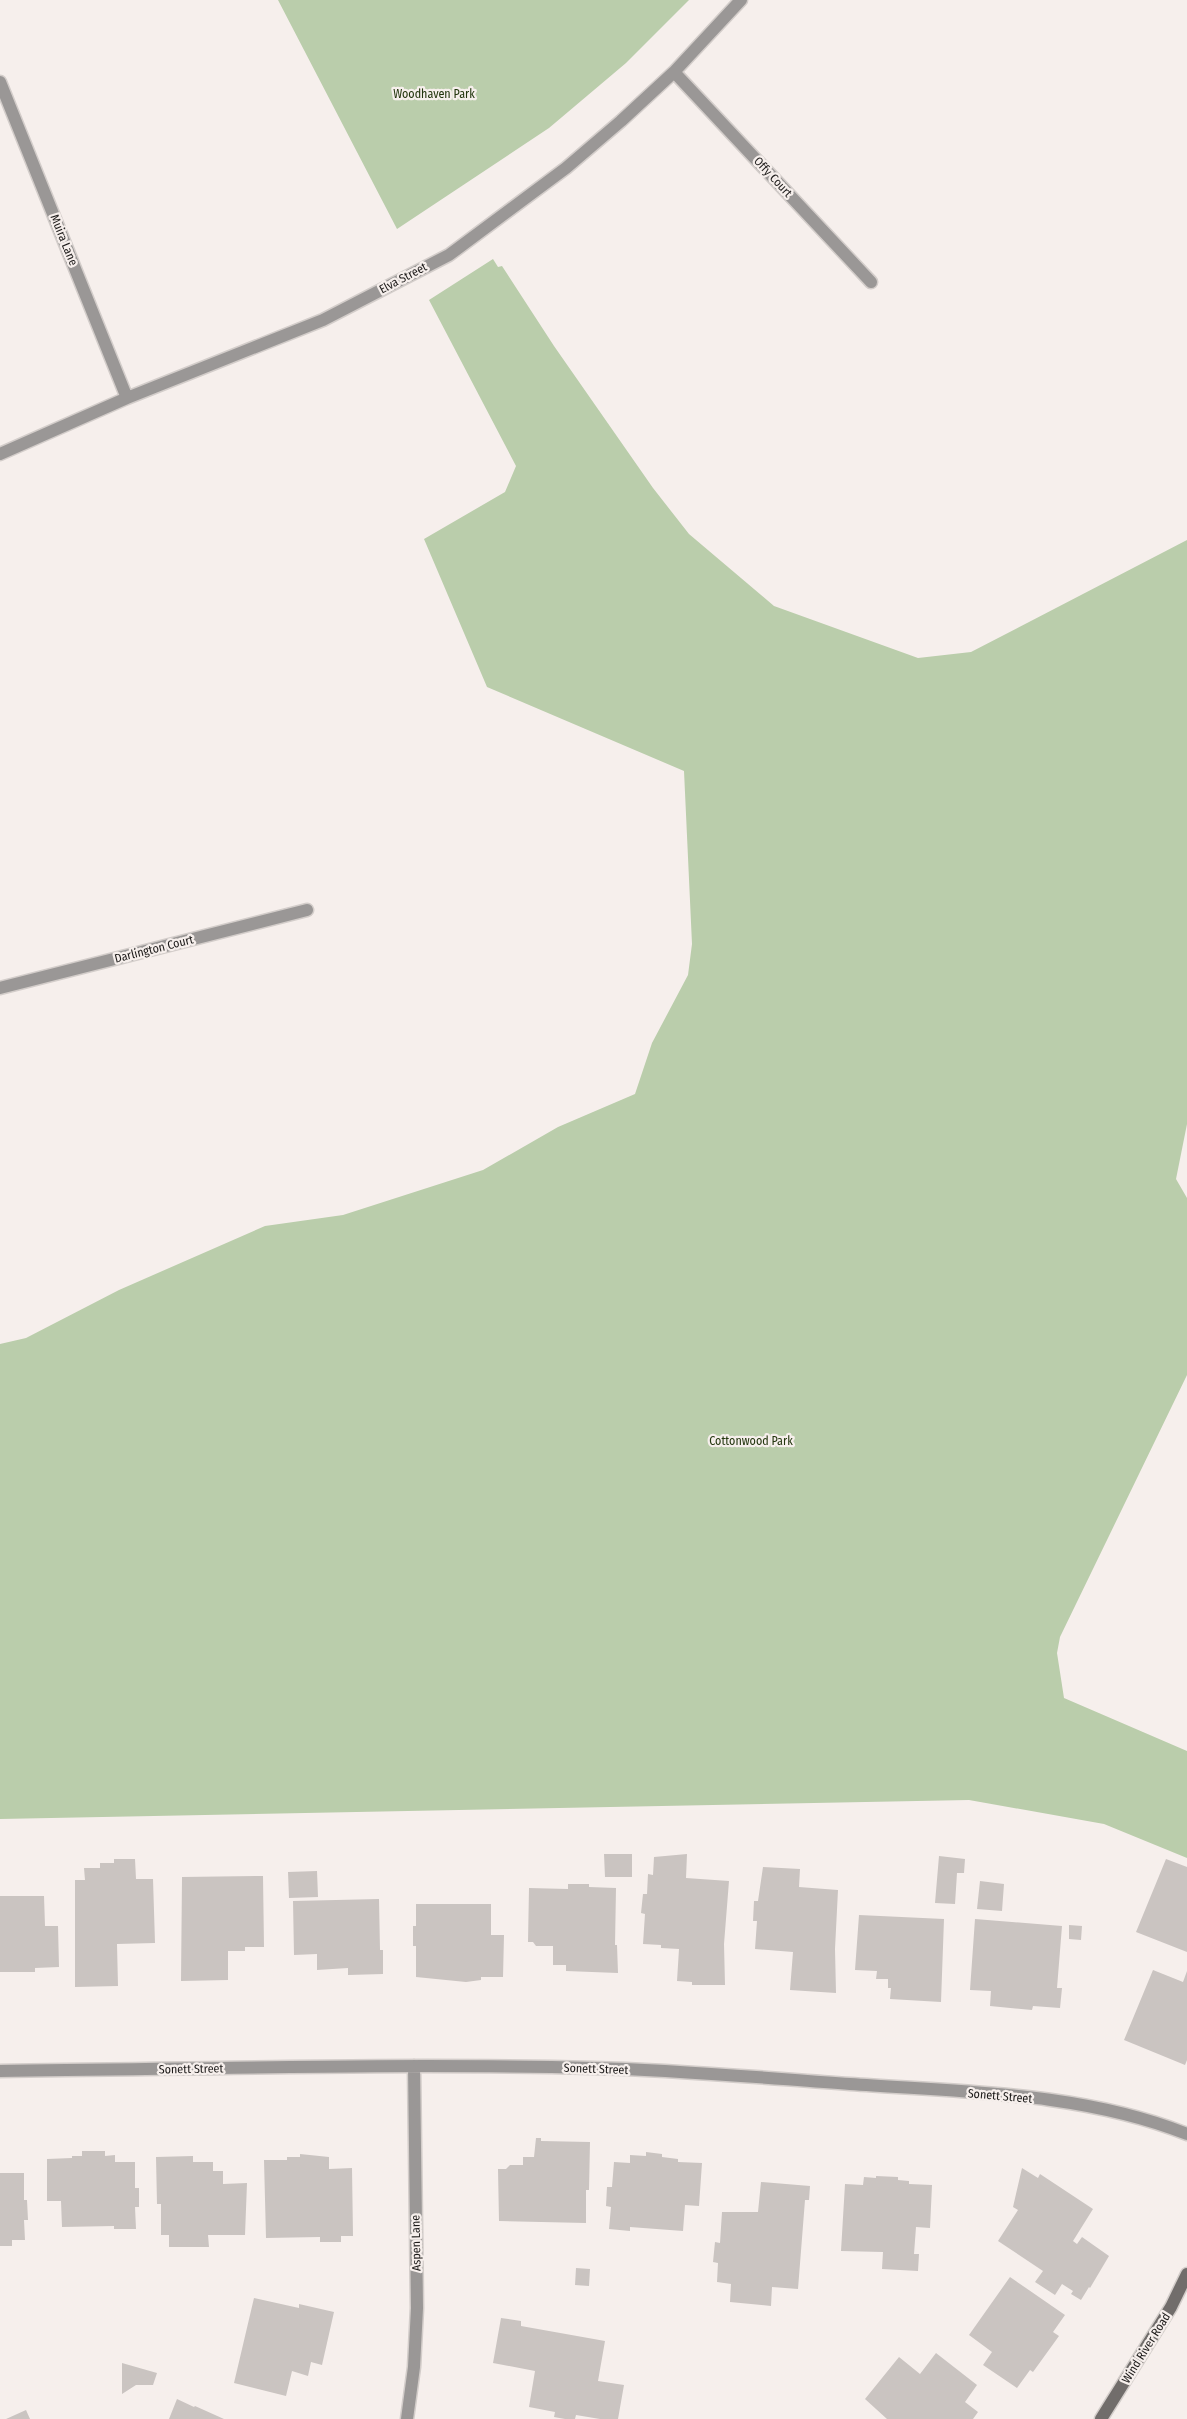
<svg xmlns="http://www.w3.org/2000/svg" width="1187" height="2419" font-family="'Fira Sans Condensed',sans-serif">
  <rect width="100%" height="100%" fill="#f6efec"/>
  <path fill="#bacdab" d="M 278,0 L 689,0 L 626,63 L 549,128 L 397,229 Z
    M 493,259 L 498,267 L 502,266 L 554,346 L 653,488 L 689,534 L 774,606 L 918,658 L 971,652 L 1187,540 L 1187,1124 L 1176,1179 L 1187,1198 L 1187,1375 L 1060,1637 L 1057,1653 L 1064,1698 L 1187,1751 L 1187,1858 L 1104,1824 L 969,1800 L 0,1819 L 0,1344 L 26,1338 L 119,1290 L 265,1226 L 343,1215 L 483,1170 L 558,1127 L 635,1094 L 652,1043 L 688,975 L 692,944 L 684,771 L 487,687 L 424,539 L 505,492 L 516,466 L 429,300 Z"/>
  <path fill="#cac4c1" d="M 604,1854 L 632,1854 L 632,1877 L 605,1877 Z
    M 687,1854 L 686,1878 L 729,1881 L 724,1944 L 725,1985 L 692,1985 L 692,1982 L 677,1981 L 679,1949 L 661,1948 L 661,1945 L 643,1944 L 645,1914 L 641,1913 L 643,1894 L 647,1894 L 648,1874 L 653,1875 L 654,1857 Z
    M 939,1856 L 965,1859 L 964,1873 L 957,1873 L 955,1904 L 935,1903 Z
    M 114,1859 L 135,1859 L 136,1879 L 153,1879 L 155,1943 L 117,1944 L 118,1986 L 75,1987 L 75,1880 L 85,1880 L 84,1868 L 100,1868 L 100,1863 L 114,1863 Z
    M 1166,1859 L 1187,1867 L 1187,1952 L 1136,1932 Z
    M 763,1867 L 800,1869 L 799,1887 L 838,1890 L 835,1949 L 836,1993 L 790,1990 L 793,1952 L 755,1949 L 757,1921 L 753,1921 L 754,1901 L 758,1901 Z
    M 317,1871 L 318,1897 L 289,1898 L 288,1872 Z
    M 263,1876 L 264,1947 L 245,1947 L 245,1951 L 228,1951 L 228,1980 L 181,1981 L 182,1877 Z
    M 980,1881 L 1004,1884 L 1002,1911 L 977,1909 Z
    M 568,1884 L 589,1884 L 589,1887 L 616,1888 L 615,1945 L 617,1945 L 618,1973 L 566,1971 L 566,1965 L 553,1965 L 553,1946 L 536,1946 L 533,1942 L 528,1942 L 529,1888 L 568,1889 Z
    M 0,1896 L 44,1896 L 45,1926 L 58,1926 L 59,1967 L 35,1968 L 35,1972 L 0,1972 Z
    M 379,1899 L 380,1950 L 383,1950 L 383,1974 L 348,1975 L 348,1968 L 317,1970 L 317,1954 L 294,1955 L 293,1901 Z
    M 416,1904 L 491,1904 L 491,1935 L 504,1935 L 503,1977 L 481,1977 L 481,1980 L 466,1982 L 416,1977 L 416,1946 L 413,1946 L 413,1926 L 416,1926 Z
    M 859,1915 L 944,1919 L 941,2002 L 890,1999 L 891,1988 L 888,1988 L 888,1979 L 876,1979 L 877,1971 L 855,1970 Z
    M 975,1919 L 1062,1926 L 1057,1988 L 1062,1988 L 1060,2008 L 1033,2006 L 1032,2010 L 990,2006 L 991,1991 L 970,1990 Z
    M 1069,1925 L 1082,1926 L 1081,1940 L 1069,1939 Z
    M 1153,1970 L 1183,1982 L 1187,1971 L 1187,2060 L 1185,2065 L 1124,2040 Z
    M 536,2138 L 541,2138 L 541,2141 L 590,2142 L 589,2190 L 586,2190 L 586,2223 L 499,2221 L 498,2169 L 506,2169 L 510,2165 L 523,2165 L 523,2157 L 534,2157 Z
    M 82,2151 L 105,2151 L 105,2156 L 115,2155 L 115,2162 L 135,2162 L 135,2188 L 139,2188 L 139,2207 L 135,2207 L 136,2229 L 114,2229 L 114,2226 L 62,2227 L 61,2201 L 47,2201 L 47,2159 L 72,2158 L 72,2156 L 82,2156 Z
    M 646,2152 L 662,2154 L 662,2157 L 678,2159 L 678,2162 L 702,2163 L 699,2206 L 685,2205 L 683,2231 L 630,2227 L 630,2231 L 609,2229 L 611,2207 L 606,2206 L 607,2187 L 612,2187 L 614,2162 L 630,2163 L 630,2155 L 646,2156 Z
    M 300,2154 L 329,2157 L 329,2169 L 352,2168 L 353,2236 L 341,2236 L 341,2242 L 320,2242 L 320,2237 L 266,2238 L 264,2160 L 287,2160 L 287,2157 L 300,2157 Z
    M 193,2156 L 193,2162 L 213,2162 L 213,2171 L 223,2171 L 223,2184 L 247,2183 L 245,2235 L 208,2235 L 209,2247 L 169,2247 L 169,2235 L 161,2235 L 161,2204 L 157,2204 L 156,2157 Z
    M 1022,2168 L 1038,2178 L 1040,2174 L 1093,2209 L 1073,2241 L 1077,2244 L 1082,2237 L 1109,2256 L 1090,2288 L 1089,2287 L 1081,2300 L 1071,2294 L 1073,2291 L 1062,2284 L 1055,2295 L 1035,2282 L 1043,2271 L 998,2241 L 1018,2210 L 1013,2207 Z
    M 0,2173 L 24,2173 L 24,2200 L 27,2200 L 28,2220 L 24,2220 L 25,2240 L 12,2240 L 12,2246 L 0,2246 Z
    M 876,2176 L 898,2177 L 898,2180 L 909,2181 L 909,2184 L 932,2185 L 930,2228 L 916,2227 L 914,2254 L 919,2254 L 918,2271 L 882,2269 L 883,2252 L 841,2251 L 845,2184 L 863,2185 L 864,2177 L 876,2178 Z
    M 761,2182 L 810,2186 L 809,2200 L 805,2200 L 798,2289 L 772,2287 L 771,2306 L 730,2302 L 731,2284 L 717,2282 L 718,2263 L 713,2262 L 715,2242 L 720,2243 L 722,2212 L 758,2212 Z
    M 576,2268 L 590,2269 L 589,2286 L 575,2285 Z
    M 1010,2277 L 1065,2315 L 1053,2332 L 1059,2336 L 1033,2372 L 1030,2370 L 1017,2388 L 983,2365 L 992,2352 L 969,2335 Z
    M 254,2298 L 299,2308 L 299,2304 L 334,2312 L 322,2365 L 311,2362 L 308,2376 L 292,2371 L 286,2396 L 234,2383 Z
    M 501,2318 L 521,2321 L 521,2326 L 605,2341 L 598,2381 L 624,2385 L 618,2419 L 600,2419 L 576,2415 L 575,2419 L 565,2419 L 554,2417 L 555,2412 L 529,2407 L 535,2371 L 493,2363 Z
    M 936,2353 L 977,2385 L 965,2402 L 978,2412 L 973,2419 L 887,2419 L 865,2399 L 899,2357 L 920,2374 Z
    M 122,2363 L 157,2373 L 153,2385 L 136,2385 L 122,2394 Z
    M 177,2399 L 194,2407 L 195,2406 L 224,2419 L 169,2419 Z
    M 26,2410 L 30,2419 L 6,2419 Z"/>
  <g fill="none" stroke-linecap="round" stroke-linejoin="round">
    <g stroke="#d3cdca" stroke-width="15">
      <path id="street" d="M 674,72 L 871,282
        M 0,82 L 127,398
        M 0,454 L 127,398 L 323,320 L 449,255 L 566,168 L 621,121 L 674,72 L 741,0
        M 0,988 L 307,910
        M 0,2071 C 198,2069 396,2063 593,2068 C 679,2070 765,2078 850,2084 C 962,2092 1082,2092 1187,2134
        M 407,2419 L 414,2367 L 417,2308 L 414,2066"/>
    </g>
    <g stroke="#d3cdca" stroke-width="15">
      <path id="secondary" d="M 1101,2419 L 1171,2307 L 1187,2274"/>
    </g>
    <use href="#street" stroke="#9a9796" stroke-width="12"/>
    <use href="#secondary" stroke="#716d6b" stroke-width="12"/>
  </g>
  <g text-anchor="middle" stroke-width="4.5" stroke-linejoin="round" paint-order="stroke">
    <g font-size="12" fill="#22350d" stroke="#f6efec">
      <text x="434" y="98">Woodhaven Park</text>
      <text x="751" y="1445">Cottonwood Park</text>
    </g>
    <g font-size="12" fill="#1c1a19" stroke="#f6efec">
      <text transform="translate(773 177) rotate(47)" y="4">Offy Court</text>
      <text transform="translate(64 240) rotate(68)" y="4">Muira Lane</text>
      <text transform="translate(403 278) rotate(-28)" y="4">Elva Street</text>
      <text transform="translate(154 949) rotate(-14)" y="4">Darlington Court</text>
      <text transform="translate(191 2069) rotate(-1)" y="4">Sonett Street</text>
      <text transform="translate(596 2069) rotate(2)" y="4">Sonett Street</text>
      <text transform="translate(1000 2096) rotate(5)" y="4">Sonett Street</text>
      <text transform="translate(416 2243) rotate(-91)" y="4">Aspen Lane</text>
      <text transform="translate(1146 2348) rotate(-58)" y="4">Wind River Road</text>
    </g>
  </g>
</svg>
